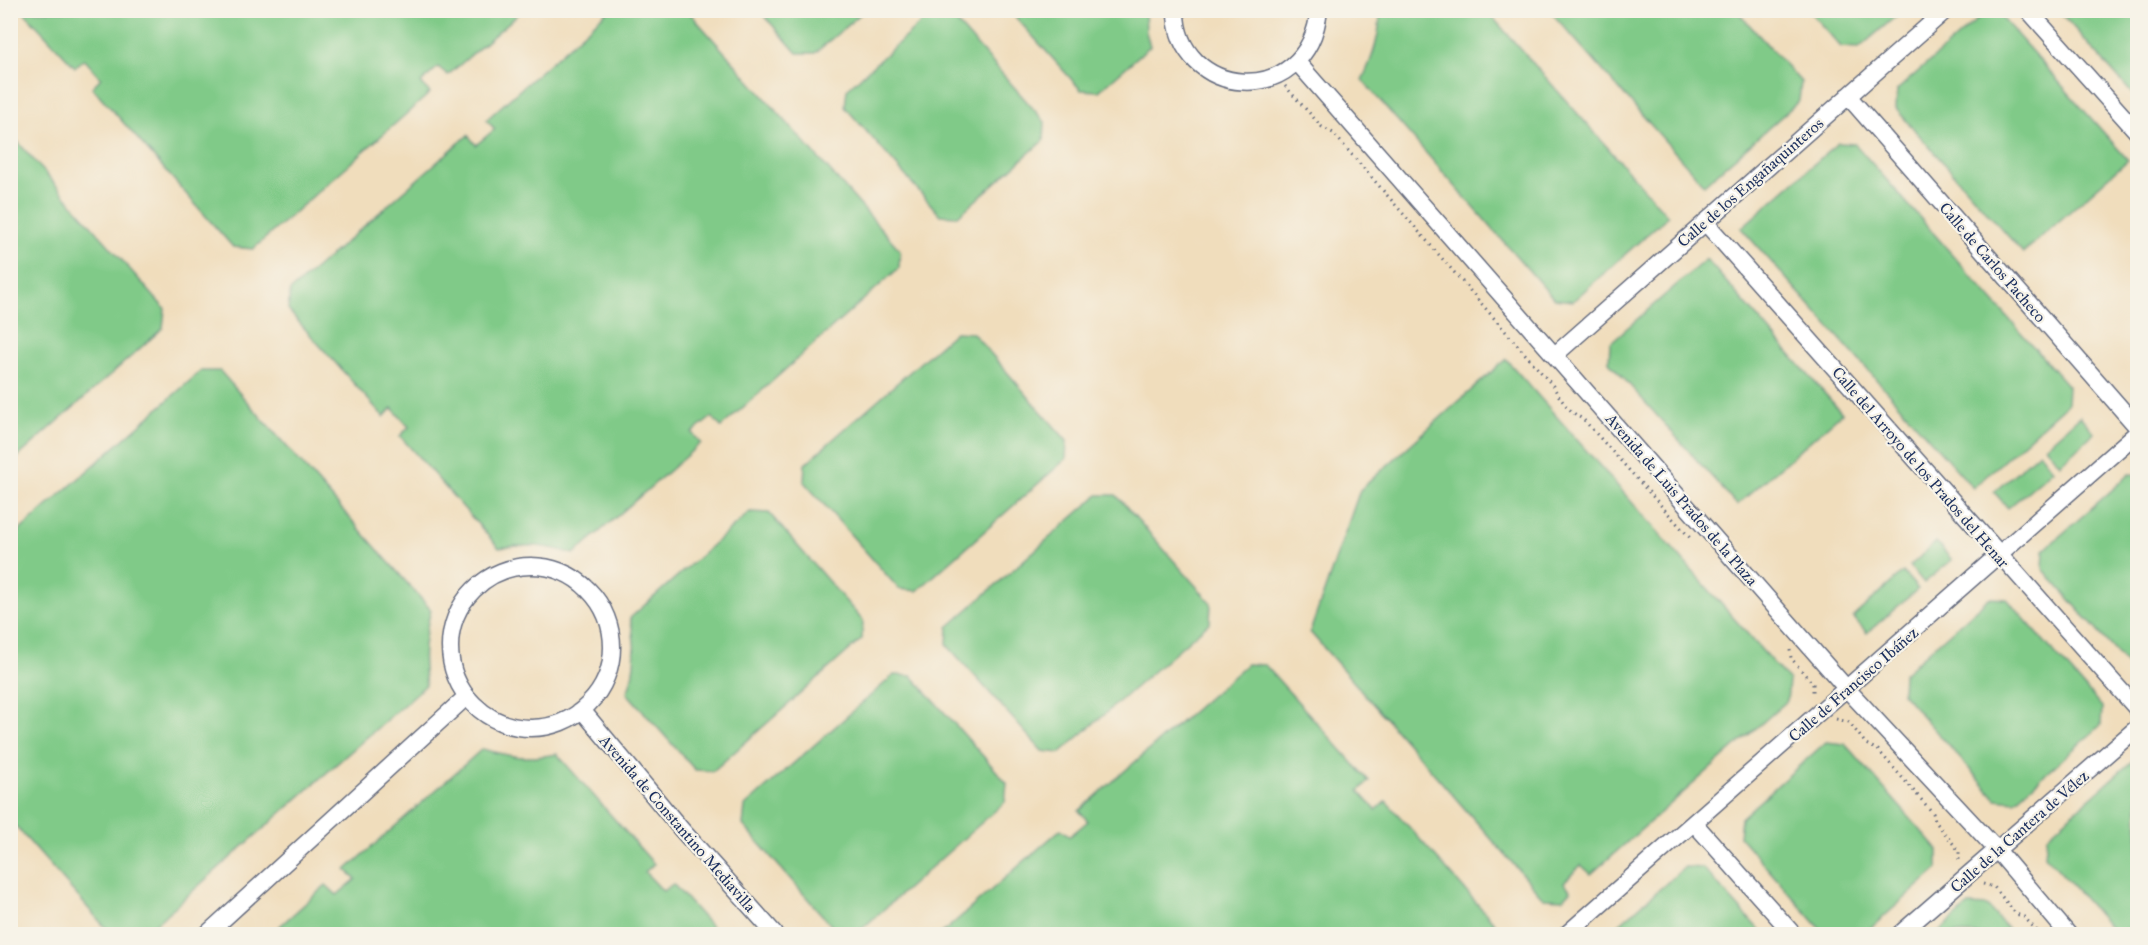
<svg xmlns="http://www.w3.org/2000/svg" width="2148" height="945" font-family="'IM FELL Great Primer',serif">
  <rect width="100%" height="100%" fill="#f7f3e8"/>
  <filter id="ink" filterUnits="userSpaceOnUse"><feTurbulence type="fractalNoise" baseFrequency=".0167" numOctaves="2"/><feDisplacementMap in="SourceGraphic" scale="12" xChannelSelector="R" yChannelSelector="G"/><feConvolveMatrix kernelMatrix="1 2 1 2 8 2 1 2 1" color-interpolation-filters="sRGB"/></filter>
  <filter id="wash" filterUnits="userSpaceOnUse"><feTurbulence type="fractalNoise" baseFrequency=".008" numOctaves="4" result="noise"/><feDisplacementMap in="SourceGraphic" scale="24" xChannelSelector="R" yChannelSelector="G"/><feGaussianBlur stdDeviation="1.35" result="paint"/><feColorMatrix in="noise" values="0 0 0 0 0 0 0 0 0 0 0 0 0 0 0 0 0 1.4 0 .05"/><feComposite in="paint" operator="in"/></filter>
  <g filter="url(#wash)">
    <rect width="100%" height="100%" fill="#f0ddbc"/>
    <path fill="#80ca88" stroke="#4e7c73" stroke-width="1.5" d="M 23,11 L 522,11 L 448,75 L 438,67 L 421,83 L 430,93 L 253,249 L 233,247 L 92,87 L 101,78 L 84,59 L 75,67 Z
      M 608,11 L 688,11 L 900,250 L 899,268 L 721,427 L 712,417 L 692,433 L 701,443 L 574,554 C 544,545 530,544 499,548 L 400,436 L 409,427 L 392,408 L 384,417 L 288,310 L 290,291 L 468,135 L 476,145 L 495,129 L 486,120 Z
      M 760,11 L 864,11 L 815,53 L 797,53 Z
      M 1010,11 L 1145,11 L 1146,32 L 1150,46 L 1099,91 L 1081,90 Z
      M 1380,11 L 1487,11 L 1668,216 L 1573,301 L 1554,299 L 1362,80 C 1373,58 1380,36 1380,11 Z
      M 1550,11 L 1737,11 L 1801,82 L 1799,101 L 1704,185 Z
      M 1809,11 L 1902,11 L 1859,48 L 1841,47 Z
      M 1987,11 L 1996,11 L 2128,160 L 2023,253 L 1896,109 L 1897,90 Z
      M 2059,11 L 2137,11 L 2137,99 Z
      M 932,13 L 950,15 L 1045,122 L 1044,140 L 958,216 L 940,215 L 845,107 L 847,89 Z
      M 10,133 L 165,309 L 163,328 L 11,463 Z
      M 1838,143 L 1855,144 L 2068,386 L 2067,404 L 1973,488 L 1741,228 Z
      M 1706,259 L 1842,413 L 1737,505 L 1609,362 L 1610,343 Z
      M 955,332 L 973,333 L 1067,441 L 1066,459 L 917,591 L 899,589 L 804,482 L 805,464 Z
      M 1506,359 L 1789,681 L 1787,701 L 1591,874 L 1581,865 L 1564,882 L 1571,891 L 1563,899 L 1543,898 L 1310,632 L 1360,490 Z
      M 201,371 L 220,371 L 431,610 C 424,636 421,658 426,685 L 144,934 L 111,934 L 11,821 L 11,538 Z
      M 2080,416 L 2094,433 L 2060,464 L 2045,447 Z
      M 2039,452 L 2053,470 L 2008,508 L 1994,492 Z
      M 2130,474 L 2138,475 L 2137,676 L 2043,569 L 2044,550 Z
      M 1098,495 L 1116,495 L 1211,603 L 1210,622 L 1060,753 L 1042,751 L 947,645 L 948,627 Z
      M 750,512 L 769,513 L 863,621 L 862,639 L 713,771 L 695,770 L 627,693 C 637,668 636,644 630,618 Z
      M 1936,542 L 1952,560 L 1924,583 L 1910,566 Z
      M 1903,572 L 1918,589 L 1867,633 L 1853,617 Z
      M 1989,598 L 2007,599 L 2102,707 L 2101,725 L 2015,801 L 1996,799 L 1902,693 L 1903,674 Z
      M 1247,664 L 1265,665 L 1369,781 L 1359,791 L 1376,810 L 1386,801 L 1504,934 L 941,934 L 1061,829 L 1070,836 L 1088,821 L 1079,811 Z
      M 894,675 L 912,676 L 1007,783 L 1005,802 L 857,933 L 837,932 L 743,825 L 745,806 Z
      M 1826,742 L 1845,744 L 1938,850 L 1938,869 L 1864,934 L 1825,934 L 1739,836 L 1741,818 Z
      M 482,749 C 512,757 526,760 557,754 L 654,864 L 645,872 L 663,891 L 673,884 L 718,934 L 271,934 L 326,885 L 337,895 L 356,879 L 346,870 Z
      M 2132,761 L 2138,761 L 2137,934 L 2116,934 L 2045,855 L 2047,836 Z
      M 1685,867 L 1703,868 L 1763,934 L 1608,934 Z
      M 1969,905 L 1987,906 L 2012,934 L 1936,934 Z"/>
  </g>
  <g filter="url(#ink)">
    <g fill="none" stroke-linecap="round" stroke-linejoin="round">
      <g stroke="#666c7f" stroke-width="19">
        <path id="minor" d="M 1176,10 C 1175,98 1308,113 1319,10
          M 2028,10 L 2138,133
          M 1297,62 L 1847,689 L 1997,850 L 2068,934
          M 1848,96 L 2138,428
          M 1705,222 L 2138,710
          M 1556,354 L 1946,10
          M450 647a81 81 0 1 1 162 0a81 81 0 1 1-162 0Z
          M 582,710 L 681,829 L 775,934
          M 1694,823 L 1793,934
          M 207,934 L 466,697
          M 1567,934 L 2138,432
          M 1900,934 L 2138,727"/>
      </g>
      <path stroke="#666c7f" stroke-width="3" stroke-dasharray="1.5 4.5" stroke-linecap="butt" d="M 1285,86 L 1322,127 L 1333,133 L 1553,386 C 1560,399 1569,412 1583,419 L 1692,540
        M 1790,650 L 1791,658 L 1813,684 L 1813,695
        M 1836,719 L 1849,722 L 1866,744 L 1878,750 L 1933,813 L 1935,821 L 1959,851 L 1959,862
        M 1983,884 L 1994,887 L 2016,914 L 2024,917 L 2040,934"/>
      <use href="#minor" stroke="#fff" stroke-width="16"/>
    </g>
  </g>
  <g text-anchor="middle" stroke-width="4.5" stroke-linejoin="round" paint-order="stroke">
    <g font-size="16" fill="#1b2f5e" stroke="#f7f3e8">
      <text transform="translate(1750 182) rotate(-41)" y="6">Calle de los Engañaquinteros</text>
      <text transform="translate(1993 262) rotate(49)" y="6">Calle de Carlos Pacheco</text>
      <text transform="translate(1921 467) rotate(49)" y="6">Calle del Arroyo de los Prados del Henar</text>
      <text transform="translate(1682 499) rotate(49)" y="6">Avenida de Luis Prados de la Plaza</text>
      <text transform="translate(1853 684) rotate(-41)" y="6">Calle de Francisco Ibáñez</text>
      <text transform="translate(678 823) rotate(49)" y="6">Avenida de Constantino Mediavilla</text>
      <text transform="translate(2019 831) rotate(-41)" y="6">Calle de la Cantera de Vélez</text>
    </g>
  </g>
  <rect width="2148" height="945" fill="none" stroke="#f7f3e8" stroke-width="36"/>
</svg>
